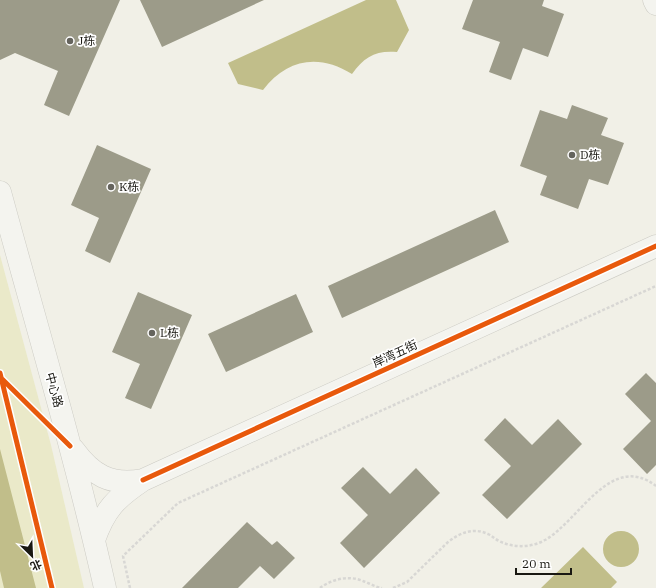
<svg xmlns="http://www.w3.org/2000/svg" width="656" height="588" font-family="'IBM Plex Serif','Noto Sans SC',serif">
  <rect width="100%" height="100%" fill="#f1f0e7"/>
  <path fill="#eae9c9" d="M 0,255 L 51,445 L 84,588 L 0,588 Z"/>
  <path fill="#c1be8a" d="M 366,0 L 396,0 L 409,30 L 397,52 C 376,50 364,57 352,74 C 319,53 286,59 263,90 L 238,84 L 228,63 Z
    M 0,449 L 36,588 L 4,588 L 0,571 Z
    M603 549a18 18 0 1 1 36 0a18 18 0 1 1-36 0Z
    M 583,547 L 617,582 L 611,588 L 541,588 Z"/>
  <path fill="#9c9b89" d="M 0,0 L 120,0 L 69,116 L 44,105 L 58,71 L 15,53 L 0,60 Z
    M 140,0 L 264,0 L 162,47 Z
    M 473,0 L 544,0 L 542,6 L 564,14 L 548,57 L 523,48 L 511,80 L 489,72 L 500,42 L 462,29 Z
    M 572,105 L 608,118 L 601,135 L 624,143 L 608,185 L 589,179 L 578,209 L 540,195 L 547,176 L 520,166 L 540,110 L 567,119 Z
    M 97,145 L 151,169 L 110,263 L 85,251 L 99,218 L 71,205 Z
    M 495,210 L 509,242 L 342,318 L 328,286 Z
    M 138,292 L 192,315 L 151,409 L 125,398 L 140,364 L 112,352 Z
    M 296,294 L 313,332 L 226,372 L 208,334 Z
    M 646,373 L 656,383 L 656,465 L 647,474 L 623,449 L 651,421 L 625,394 Z
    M 505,418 L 532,445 L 558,419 L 582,444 L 507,519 L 482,495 L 511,466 L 484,440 Z
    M 363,467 L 390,494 L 416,468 L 440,493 L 364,568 L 340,543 L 368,515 L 341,488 Z
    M 247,522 L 272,545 L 277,541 L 295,558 L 274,579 L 260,566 L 238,588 L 182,588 Z"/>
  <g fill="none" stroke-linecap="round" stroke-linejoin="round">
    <g stroke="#cccbc4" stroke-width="23">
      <path id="secondary" d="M 654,0 L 656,4
        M 0,192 C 36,324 75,455 105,588
        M 73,449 C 92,475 110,486 143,480
        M 94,540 C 105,509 116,498 143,480 L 656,246"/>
    </g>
    <path stroke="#d8d7d4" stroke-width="2.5" stroke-dasharray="3 2" stroke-linecap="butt" d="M 130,588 L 123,556 L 178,503 L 656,286
      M 320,588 C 332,579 349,575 363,581 C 369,583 375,587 382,588
      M 393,588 L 407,582 L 447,543 C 459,533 473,527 488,534 C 492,536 495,539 499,541 C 513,548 531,548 545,540 C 579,521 611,451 656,486"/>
    <use href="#secondary" stroke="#f4f4ef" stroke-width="22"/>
    <g stroke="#fff" stroke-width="8">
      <path id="cycleway" d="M 0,373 L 52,588
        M 1,378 L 70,446
        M 143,480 L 656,246"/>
    </g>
    <use href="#cycleway" stroke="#e8590c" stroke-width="5"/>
  </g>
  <g fill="#65645d" stroke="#fff" stroke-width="1.5">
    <circle cx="70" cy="41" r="4"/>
    <circle cx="572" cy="155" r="4"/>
    <circle cx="111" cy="187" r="4"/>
    <circle cx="152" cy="333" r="4"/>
  </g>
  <g text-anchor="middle" stroke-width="3.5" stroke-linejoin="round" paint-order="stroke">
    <g font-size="12" fill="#191812" stroke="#fff" text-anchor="start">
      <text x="78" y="45">J栋</text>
      <text x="580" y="159">D栋</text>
      <text x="119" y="191">K栋</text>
      <text x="160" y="337">L栋</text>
    </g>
    <g font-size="12" fill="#191812" stroke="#fff">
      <text transform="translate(395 354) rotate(-25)" y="4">岸湾五街</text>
      <text transform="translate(54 390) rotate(75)" y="4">中心路</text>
    </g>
  </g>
  <g transform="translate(32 556) rotate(156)" stroke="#ffffff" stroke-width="3" paint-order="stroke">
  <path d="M0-3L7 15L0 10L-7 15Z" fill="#191812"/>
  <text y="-6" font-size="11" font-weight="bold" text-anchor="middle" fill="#191812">北</text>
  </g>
  <path d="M516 568v6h55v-6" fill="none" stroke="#191812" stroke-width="2"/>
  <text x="522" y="568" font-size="12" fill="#191812" stroke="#ffffff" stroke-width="3" paint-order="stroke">20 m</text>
</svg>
